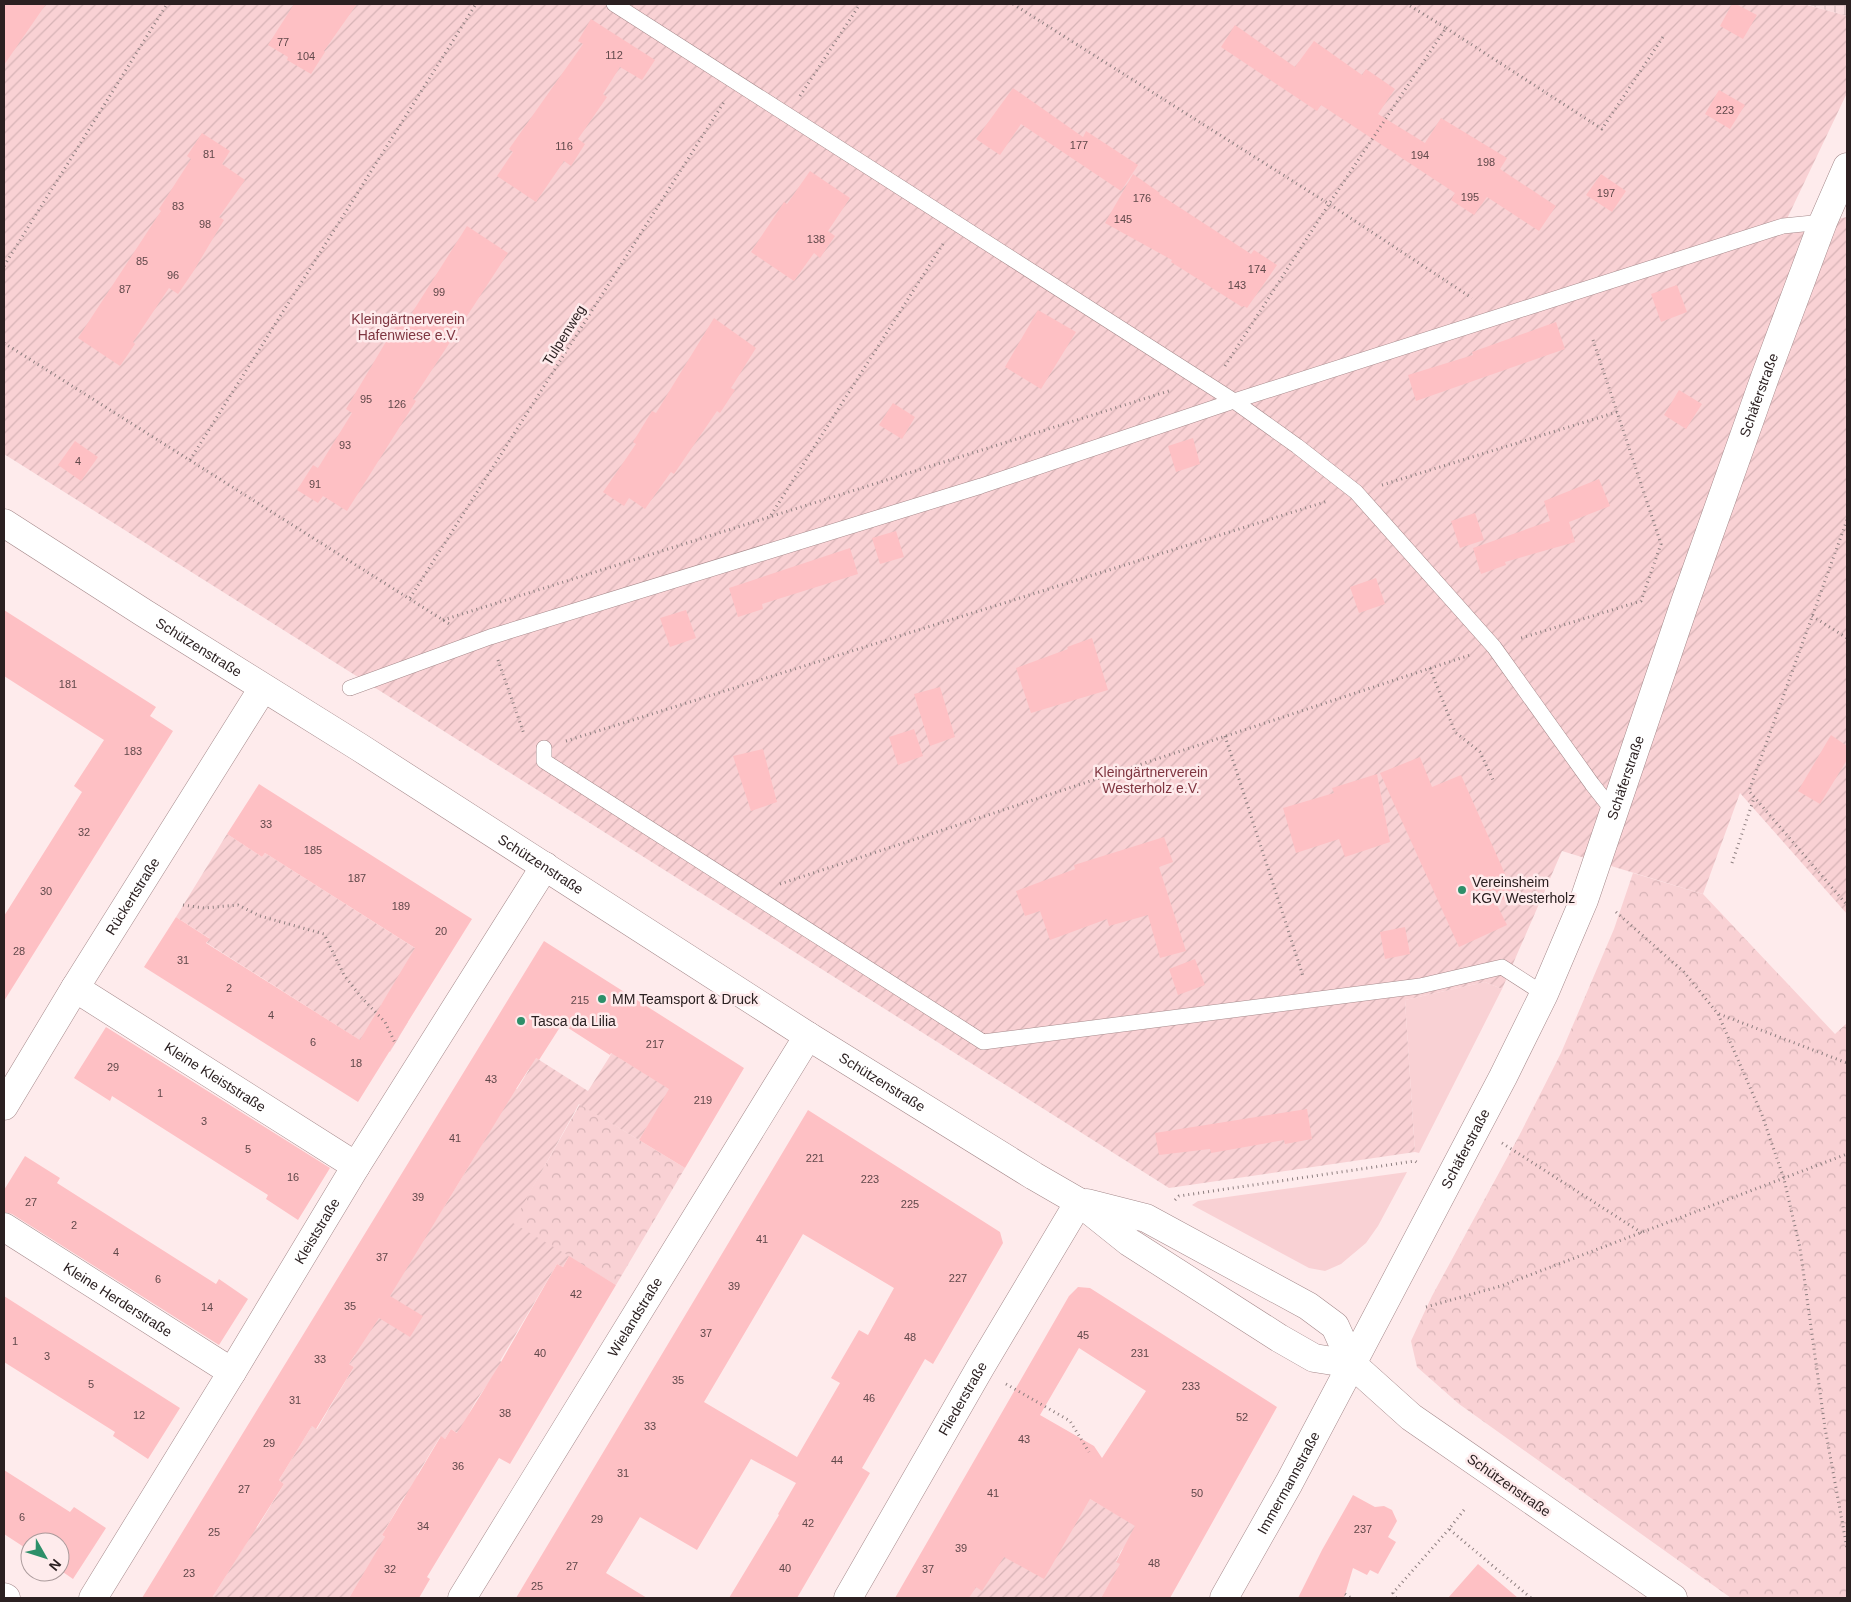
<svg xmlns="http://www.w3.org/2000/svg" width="1851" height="1602" font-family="Arial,sans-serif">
  <defs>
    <pattern id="industrial-grid" width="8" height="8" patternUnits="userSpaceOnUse" patternTransform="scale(1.25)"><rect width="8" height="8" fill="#fadbdd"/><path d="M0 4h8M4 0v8" fill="none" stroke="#d6bcbd"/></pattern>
    <pattern id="park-crowns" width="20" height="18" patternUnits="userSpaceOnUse" patternTransform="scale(1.25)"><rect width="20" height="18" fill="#f9d1d4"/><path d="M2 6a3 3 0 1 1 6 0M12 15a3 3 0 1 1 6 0" fill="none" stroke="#d6b3b6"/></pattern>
    <pattern id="garden-furrows" width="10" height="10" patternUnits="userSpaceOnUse" patternTransform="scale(1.25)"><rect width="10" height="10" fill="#f9d1d4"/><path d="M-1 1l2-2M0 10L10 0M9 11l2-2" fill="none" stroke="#d6b3b6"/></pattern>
  </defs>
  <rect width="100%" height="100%" fill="#feebec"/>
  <path fill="url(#industrial-grid)" d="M 1805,4 L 1847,4 L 1847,16 Z"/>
  <path fill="#f9d1d4" d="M 1485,982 L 1502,989 L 1419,1153 L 1415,1152 L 1405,1000 Z
    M 1407,1172 L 1378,1226 L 1366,1243 L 1341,1264 L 1325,1271 L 1309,1268 L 1192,1205 L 1198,1201 Z"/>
  <path fill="url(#park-crowns)" d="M 1633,873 L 1703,894 L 1835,1034 L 1847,1023 L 1847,1598 L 1731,1598 L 1459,1404 L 1417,1367 L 1411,1341 L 1432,1296 L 1519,1136 L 1561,1053 L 1614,929 Z
    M 580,1104 L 685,1168 L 616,1285 L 512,1223 Z"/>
  <path fill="url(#garden-furrows)" d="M 4,4 L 1804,4 L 1847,16 L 1847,93 L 1784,225 L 1823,222 L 1847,217 L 1847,914 L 1740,793 L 1703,894 L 1562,851 L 1502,989 L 1485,982 L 1405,1000 L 1415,1152 L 1169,1188 L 4,454 Z
    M 227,834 L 262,857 L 265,853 L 421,952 L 381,1005 L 408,1022 L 390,1052 L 369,1038 L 366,1044 L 207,943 L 209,938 L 176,917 Z
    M 615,1048 L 621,1059 L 681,1095 L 652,1119 L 639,1140 L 579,1104 L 513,1223 L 569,1256 L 563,1267 L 557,1264 L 500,1361 L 505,1364 C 486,1385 467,1408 462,1436 L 451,1429 L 445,1439 L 440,1437 L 417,1475 L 422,1478 L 404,1497 L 382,1535 L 386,1538 L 349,1598 L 212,1598 L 245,1545 L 251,1524 L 257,1528 L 284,1484 L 279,1480 L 312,1426 L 317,1429 L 354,1367 L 349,1364 L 355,1355 L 351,1353 C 407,1265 464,1179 514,1088 L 517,1089 L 529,1070 L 526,1069 L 533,1056 L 588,1091 Z
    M 1090,1499 L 1140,1528 L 1121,1551 L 1116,1561 L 1121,1564 L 1101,1598 L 969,1598 L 983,1562 Z"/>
  <path fill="#fec0c4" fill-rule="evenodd" d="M 4,4 L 46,4 L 4,65 Z
    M 294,4 L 357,4 L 324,51 L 325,52 L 311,74 L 287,60 L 288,57 L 268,45 Z
    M 1732,4 L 1736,4 L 1757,15 L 1743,39 L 1720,26 Z
    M 591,19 L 655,60 L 642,80 L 620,67 L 603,94 L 607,97 L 578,139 L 585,144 L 571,166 L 564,161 L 536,202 L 497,176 L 513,152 L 509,149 L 583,44 L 578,41 Z
    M 1235,25 L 1295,67 L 1314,41 L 1362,75 L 1366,69 L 1395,89 L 1378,114 L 1425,143 L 1441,118 L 1507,158 L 1500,169 L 1556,206 L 1539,231 L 1487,197 L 1474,215 L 1451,200 L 1455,193 L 1321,105 L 1317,111 L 1221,47 Z
    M 1013,88 L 1083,137 L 1086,131 L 1138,165 L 1121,191 L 1021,124 L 1000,155 L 976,139 Z
    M 1719,90 L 1745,105 L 1730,129 L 1705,114 Z
    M 202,133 L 230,151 L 222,164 L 245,180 L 219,217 L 224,220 L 193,272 L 178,294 L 169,288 L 133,342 L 135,344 L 120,366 L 78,338 L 161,211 L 159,209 L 191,159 L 187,156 Z
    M 810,171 L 850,198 L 828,231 L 835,236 L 820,258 L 814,253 L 794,281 L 751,252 L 784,202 L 787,204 Z
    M 1133,174 L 1160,193 L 1159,194 L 1251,254 L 1254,250 L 1277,265 L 1247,308 L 1244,306 L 1242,307 L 1171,262 L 1172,260 L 1105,223 Z
    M 1601,174 L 1626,191 L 1612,212 L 1586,195 Z
    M 467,226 L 508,253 L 413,399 L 416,401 L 347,511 L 323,496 L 318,503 L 297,490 L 313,465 L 318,468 L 352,413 L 346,409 L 384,345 L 398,323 L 403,327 Z
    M 1677,285 L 1687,312 L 1661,322 L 1651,294 Z
    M 1038,310 L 1076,332 L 1041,389 L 1005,367 Z
    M 714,318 L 756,348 L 731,388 L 735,390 L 720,413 L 717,411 L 674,474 L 671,472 L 645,509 L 629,498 L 624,506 L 603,492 L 636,444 L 633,442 L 652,411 L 656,413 Z
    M 1556,322 L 1565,349 L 1416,401 L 1408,375 L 1473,355 L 1472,352 Z
    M 1679,390 L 1702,404 L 1686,429 L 1664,415 Z
    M 893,403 L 915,417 L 902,439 L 879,425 Z
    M 1193,438 L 1200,464 L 1176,472 L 1168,446 Z
    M 75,441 L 98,457 L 81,481 L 58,465 Z
    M 1599,479 L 1610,506 L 1569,522 L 1575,542 L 1505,562 L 1506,565 L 1481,574 L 1473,548 L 1550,521 L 1544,501 Z
    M 1475,513 L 1484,540 L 1460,548 L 1451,521 Z
    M 896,531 L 904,557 L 880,564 L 872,538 Z
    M 850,548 L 858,574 L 762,604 L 763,609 L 738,617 L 729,588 Z
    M 1376,578 L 1385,604 L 1359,613 L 1350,587 Z
    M 4,610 L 156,707 L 150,716 L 173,731 L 4,1001 L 4,916 L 82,792 L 74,786 L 104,740 L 4,676 Z
    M 686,610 L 696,638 L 670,647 L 660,618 Z
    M 1092,638 L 1108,690 L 1031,713 L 1016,668 L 1068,649 L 1067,647 Z
    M 940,687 L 955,737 L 930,746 L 914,694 Z
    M 914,729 L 923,756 L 898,765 L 889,737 Z
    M 1831,735 L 1847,746 L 1847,760 L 1820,804 L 1798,791 Z
    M 763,749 L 777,802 L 751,811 L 733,756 Z
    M 1420,757 L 1432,787 L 1461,775 L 1514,894 L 1496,903 L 1507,925 L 1459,947 L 1380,773 Z
    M 1377,774 L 1390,842 L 1345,857 L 1339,839 L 1296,853 L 1283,808 L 1334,793 L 1332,788 Z
    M 259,784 L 472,919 L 358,1102 L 144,967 L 176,917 L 210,939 L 206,943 L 360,1040 L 415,948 L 265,853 L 262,857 L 227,834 Z
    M 1164,837 L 1173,862 L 1159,867 L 1186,951 L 1160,958 L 1148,915 L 1109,926 L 1107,919 L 1050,940 L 1040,911 L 1025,916 L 1016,891 L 1075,869 L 1074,865 Z
    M 1405,927 L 1410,954 L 1385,959 L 1380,932 Z
    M 544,941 L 744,1068 L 685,1168 L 639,1140 L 669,1089 L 611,1053 L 610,1055 L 562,1024 L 539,1060 L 536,1058 L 516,1089 L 390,1296 L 423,1316 L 410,1337 L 379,1318 L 349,1364 L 354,1367 L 316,1429 L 312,1426 L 279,1480 L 284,1484 L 212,1598 L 142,1598 Z
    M 1195,959 L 1205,985 L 1178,995 L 1169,969 Z
    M 106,1027 L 330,1168 L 298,1220 L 266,1199 L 268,1195 L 167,1131 L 112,1096 L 110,1101 L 74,1078 Z
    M 1307,1109 L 1312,1139 L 1285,1144 L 1284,1140 L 1211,1153 L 1210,1149 L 1159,1155 L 1155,1133 Z
    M 808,1110 L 1000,1232 L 1003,1243 L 933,1364 L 925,1359 L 862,1468 L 870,1473 L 797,1598 L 729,1598 L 779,1515 L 778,1514 L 796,1483 L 751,1459 L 697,1550 L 640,1517 L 606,1573 L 647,1598 L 516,1598 ZM 803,1234 L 894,1288 L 868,1335 L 859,1330 L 831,1378 L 840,1383 L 797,1457 L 704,1402 Z
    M 25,1156 L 60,1178 L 57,1183 L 216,1284 L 219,1279 L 248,1299 L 219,1345 L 12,1214 L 4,1212 L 4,1190 Z
    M 569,1256 L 616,1285 L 510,1464 L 499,1458 L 427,1577 L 430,1579 L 419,1598 L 349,1598 L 385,1537 L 382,1535 L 441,1436 L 445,1439 L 451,1429 L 457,1433 L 501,1362 L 557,1264 L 563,1267 Z
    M 1078,1287 L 1090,1288 L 1277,1407 L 1170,1598 L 1101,1598 L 1120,1564 L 1116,1562 L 1135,1526 L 1090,1499 L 1044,1579 L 1004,1557 L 982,1591 L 976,1587 L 969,1598 L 895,1598 L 1069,1296 ZM 1079,1348 L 1146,1391 L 1102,1458 L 1094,1446 L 1040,1415 Z
    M 4,1296 L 180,1408 L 148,1459 L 113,1436 L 115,1432 L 4,1362 Z
    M 4,1470 L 70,1512 L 74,1507 L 106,1528 L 73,1579 L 60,1570 L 60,1542 L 30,1542 L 30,1551 L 4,1534 Z
    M 1353,1495 L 1375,1507 L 1384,1506 L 1392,1510 L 1397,1521 L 1388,1537 L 1396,1542 L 1378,1574 L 1370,1570 L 1367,1575 L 1353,1568 L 1344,1598 L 1298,1598 L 1322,1550 Z
    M 1478,1564 L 1518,1598 L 1448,1598 Z"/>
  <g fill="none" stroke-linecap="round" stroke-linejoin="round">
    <g stroke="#a5898b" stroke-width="16">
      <path id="service" d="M 614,4 L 1234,401 L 1297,446 L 1356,492 L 1494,647 L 1592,784 L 1614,812
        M 350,688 L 490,637 L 981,486 L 1234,401 L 1783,226 L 1823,222
        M 544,748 L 544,761 L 983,1042 L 1420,986 L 1502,967 L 1544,994"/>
    </g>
    <g stroke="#a5898b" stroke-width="29">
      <g id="minor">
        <path id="s1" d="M 75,988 L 356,1166"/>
        <path id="s2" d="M 4,1106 L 75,988 L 263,688"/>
        <path id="s3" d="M 4,1227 L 232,1372"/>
        <path d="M 4,1597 L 6,1598"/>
        <path id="s4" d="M 93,1598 L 232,1372 L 356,1166 L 545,866"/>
        <path id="s5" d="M 462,1598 L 808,1036"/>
        <path id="s6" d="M 848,1598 L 980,1368 L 1079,1202"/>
        <path id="s7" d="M 1673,1598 L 1411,1417 L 1352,1364 L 1503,1077 L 1544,994 L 1584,900 L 1684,605 L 1765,377 L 1823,222 L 1847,167"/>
      </g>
    </g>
    <g stroke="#a5898b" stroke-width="29">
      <g id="tertiary">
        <path id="s8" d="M 4,523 L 144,613 L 359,747 L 808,1036 L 1034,1176 L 1079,1202 L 1129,1242 L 1279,1338 L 1314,1358 L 1352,1364"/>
        <path d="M 1087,1203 L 1146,1218 L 1308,1306 L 1335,1326 L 1352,1364"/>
        <path id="s9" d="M 1224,1598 L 1289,1483 L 1352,1364"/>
      </g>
    </g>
    <path stroke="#8d7e7f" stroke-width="3" stroke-dasharray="1 4" stroke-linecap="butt" d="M 1013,4 L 1329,204 L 1472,298
      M 1446,28 L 1602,129 L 1663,37
      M 800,96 L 860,4
      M 4,266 L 167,4
      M 1593,340 L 1617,412
      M 4,343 L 451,625
      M 1225,366 L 1329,204 L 1446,28 L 1407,4
      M 190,460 L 476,4
      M 1382,485 L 1617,412 L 1661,544 L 1641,601 L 1518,639
      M 771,515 L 943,244
      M 1847,520 L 1749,791 L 1847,905
      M 410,598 L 724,102
      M 1812,616 L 1847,638
      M 443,620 L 1172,390
      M 498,660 L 524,734
      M 1430,668 L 1455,732 L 1480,752 L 1494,782
      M 1225,736 L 1303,976
      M 566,741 L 1328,501
      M 1732,863 L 1754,798
      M 780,884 L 1470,655
      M 183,905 L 204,908 L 238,905 L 260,916 L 324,934 L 344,975 L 361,997 L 385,1022 L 395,1043
      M 1616,912 L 1684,972 L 1718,1014 L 1762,1115 L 1784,1179 L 1800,1248 L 1825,1428 L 1847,1548
      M 1719,1014 L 1847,1063
      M 1502,1143 L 1642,1233
      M 1175,1200 L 1179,1196 L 1415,1161 L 1419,1164
      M 1426,1307 L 1501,1286 L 1847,1154
      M 1006,1384 L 1070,1421 L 1089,1452
      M 1464,1510 L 1449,1529 L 1531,1598
      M 1345,1594 L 1351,1598
      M 1396,1598 L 1393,1593 L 1449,1529"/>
    <use href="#service" stroke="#fff" stroke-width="15"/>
    <use href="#minor" stroke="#fff" stroke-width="28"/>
    <use href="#tertiary" stroke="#fff" stroke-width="28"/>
  </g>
  <g fill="#2d8f69" stroke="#feebec" stroke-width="2">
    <circle cx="1462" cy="890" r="5"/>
    <circle cx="602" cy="999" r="5"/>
    <circle cx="521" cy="1021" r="5"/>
  </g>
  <g text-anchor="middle" stroke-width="5" stroke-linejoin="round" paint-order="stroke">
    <g font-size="11" fill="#60484a">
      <text x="283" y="46">77</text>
      <text x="614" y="59">112</text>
      <text x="306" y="60">104</text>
      <text x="1725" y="114">223</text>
      <text x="1079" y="149">177</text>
      <text x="564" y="150">116</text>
      <text x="209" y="158">81</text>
      <text x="1420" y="159">194</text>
      <text x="1486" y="166">198</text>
      <text x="1606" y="197">197</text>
      <text x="1470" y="201">195</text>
      <text x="1142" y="202">176</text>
      <text x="178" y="210">83</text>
      <text x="1123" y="223">145</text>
      <text x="205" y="228">98</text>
      <text x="816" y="243">138</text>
      <text x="142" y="265">85</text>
      <text x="1257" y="273">174</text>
      <text x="173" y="279">96</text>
      <text x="1237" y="289">143</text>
      <text x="125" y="293">87</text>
      <text x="439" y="296">99</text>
      <text x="366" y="403">95</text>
      <text x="397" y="408">126</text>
      <text x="345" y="449">93</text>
      <text x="78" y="465">4</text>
      <text x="315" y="488">91</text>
      <text x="68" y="688">181</text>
      <text x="133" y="755">183</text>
      <text x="266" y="828">33</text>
      <text x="84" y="836">32</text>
      <text x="313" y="854">185</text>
      <text x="357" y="882">187</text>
      <text x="46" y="895">30</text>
      <text x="401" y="910">189</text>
      <text x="441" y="935">20</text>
      <text x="19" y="955">28</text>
      <text x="183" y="964">31</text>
      <text x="229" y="992">2</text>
      <text x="580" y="1004">215</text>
      <text x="271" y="1019">4</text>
      <text x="313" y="1046">6</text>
      <text x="655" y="1048">217</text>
      <text x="356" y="1067">18</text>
      <text x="113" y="1071">29</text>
      <text x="491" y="1083">43</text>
      <text x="160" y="1097">1</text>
      <text x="703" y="1104">219</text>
      <text x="204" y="1125">3</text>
      <text x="455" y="1142">41</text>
      <text x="248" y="1153">5</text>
      <text x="815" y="1162">221</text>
      <text x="293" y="1181">16</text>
      <text x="870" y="1183">223</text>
      <text x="418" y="1201">39</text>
      <text x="31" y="1206">27</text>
      <text x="910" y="1208">225</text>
      <text x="74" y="1229">2</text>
      <text x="762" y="1243">41</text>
      <text x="116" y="1256">4</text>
      <text x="382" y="1261">37</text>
      <text x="958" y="1282">227</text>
      <text x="158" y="1283">6</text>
      <text x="734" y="1290">39</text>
      <text x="576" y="1298">42</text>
      <text x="350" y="1310">35</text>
      <text x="207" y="1311">14</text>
      <text x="706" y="1337">37</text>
      <text x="1083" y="1339">45</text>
      <text x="910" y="1341">48</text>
      <text x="15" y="1345">1</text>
      <text x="540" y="1357">40</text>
      <text x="1140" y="1357">231</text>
      <text x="47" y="1360">3</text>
      <text x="320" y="1363">33</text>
      <text x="678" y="1384">35</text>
      <text x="91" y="1388">5</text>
      <text x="1191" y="1390">233</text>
      <text x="869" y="1402">46</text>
      <text x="295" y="1404">31</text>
      <text x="505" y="1417">38</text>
      <text x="139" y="1419">12</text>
      <text x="1242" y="1421">52</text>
      <text x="650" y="1430">33</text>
      <text x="1024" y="1443">43</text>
      <text x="269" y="1447">29</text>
      <text x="837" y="1464">44</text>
      <text x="458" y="1470">36</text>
      <text x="623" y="1477">31</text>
      <text x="244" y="1493">27</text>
      <text x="993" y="1497">41</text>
      <text x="1197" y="1497">50</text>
      <text x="22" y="1521">6</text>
      <text x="597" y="1523">29</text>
      <text x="808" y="1527">42</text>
      <text x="423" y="1530">34</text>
      <text x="1363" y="1533">237</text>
      <text x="214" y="1536">25</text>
      <text x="961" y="1552">39</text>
      <text x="1154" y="1567">48</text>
      <text x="572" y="1570">27</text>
      <text x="785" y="1572">40</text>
      <text x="390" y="1573">32</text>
      <text x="928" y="1573">37</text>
      <text x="189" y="1577">23</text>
      <text x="537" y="1590">25</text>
    </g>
    <g font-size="14" fill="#7f3540" stroke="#feebec">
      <text x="408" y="324">Kleingärtnerverein<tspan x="408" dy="16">Hafenwiese e.V.</tspan></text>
      <text x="1151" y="777">Kleingärtnerverein<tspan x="1151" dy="16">Westerholz e.V.</tspan></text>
    </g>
    <g font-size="14" fill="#2b2021" stroke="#feebec">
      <text transform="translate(564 335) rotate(-58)" y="5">Tulpenweg</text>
      <text dy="5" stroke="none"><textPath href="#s7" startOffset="1451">Schäferstraße</textPath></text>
      <text dy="5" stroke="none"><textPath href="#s8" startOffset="231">Schützenstraße</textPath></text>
      <text dy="5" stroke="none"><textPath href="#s7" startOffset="1046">Schäferstraße</textPath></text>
      <text dy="5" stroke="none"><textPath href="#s8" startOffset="636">Schützenstraße</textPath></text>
      <text dy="5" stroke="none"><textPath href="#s2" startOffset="246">Rückertstraße</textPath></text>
      <text dy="5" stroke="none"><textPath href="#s1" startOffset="166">Kleine Kleiststraße</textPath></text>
      <text dy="5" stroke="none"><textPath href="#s8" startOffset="1041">Schützenstraße</textPath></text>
      <text dy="5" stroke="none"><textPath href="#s7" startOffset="641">Schäferstraße</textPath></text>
      <text dy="5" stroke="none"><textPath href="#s4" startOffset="430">Kleiststraße</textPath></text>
      <text dy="5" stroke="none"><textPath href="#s3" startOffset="135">Kleine Herderstraße</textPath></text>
      <text dy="5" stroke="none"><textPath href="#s5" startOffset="330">Wielandstraße</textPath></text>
      <text dy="5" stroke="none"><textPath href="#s6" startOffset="230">Fliederstraße</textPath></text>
      <text dy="5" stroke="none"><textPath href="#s9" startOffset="132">Immermannstraße</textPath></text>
      <text transform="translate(1509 1485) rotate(35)" y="5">Schützenstraße</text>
    </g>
    <g font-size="14" fill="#2b2021" stroke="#feebec" text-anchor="start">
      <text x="1472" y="887">Vereinsheim<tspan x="1472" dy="16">KGV Westerholz</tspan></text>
      <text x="612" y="1004">MM Teamsport &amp; Druck</text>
      <text x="531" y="1026">Tasca da Lilia</text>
    </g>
  </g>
  <rect width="1851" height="1602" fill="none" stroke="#2b2021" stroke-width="10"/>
  <g transform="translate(45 1557) rotate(129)"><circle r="24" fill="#feebec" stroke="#aa9a9b"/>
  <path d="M0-4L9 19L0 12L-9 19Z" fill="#2d8f69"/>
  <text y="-8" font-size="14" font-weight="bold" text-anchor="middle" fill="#2b2021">N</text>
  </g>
</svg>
